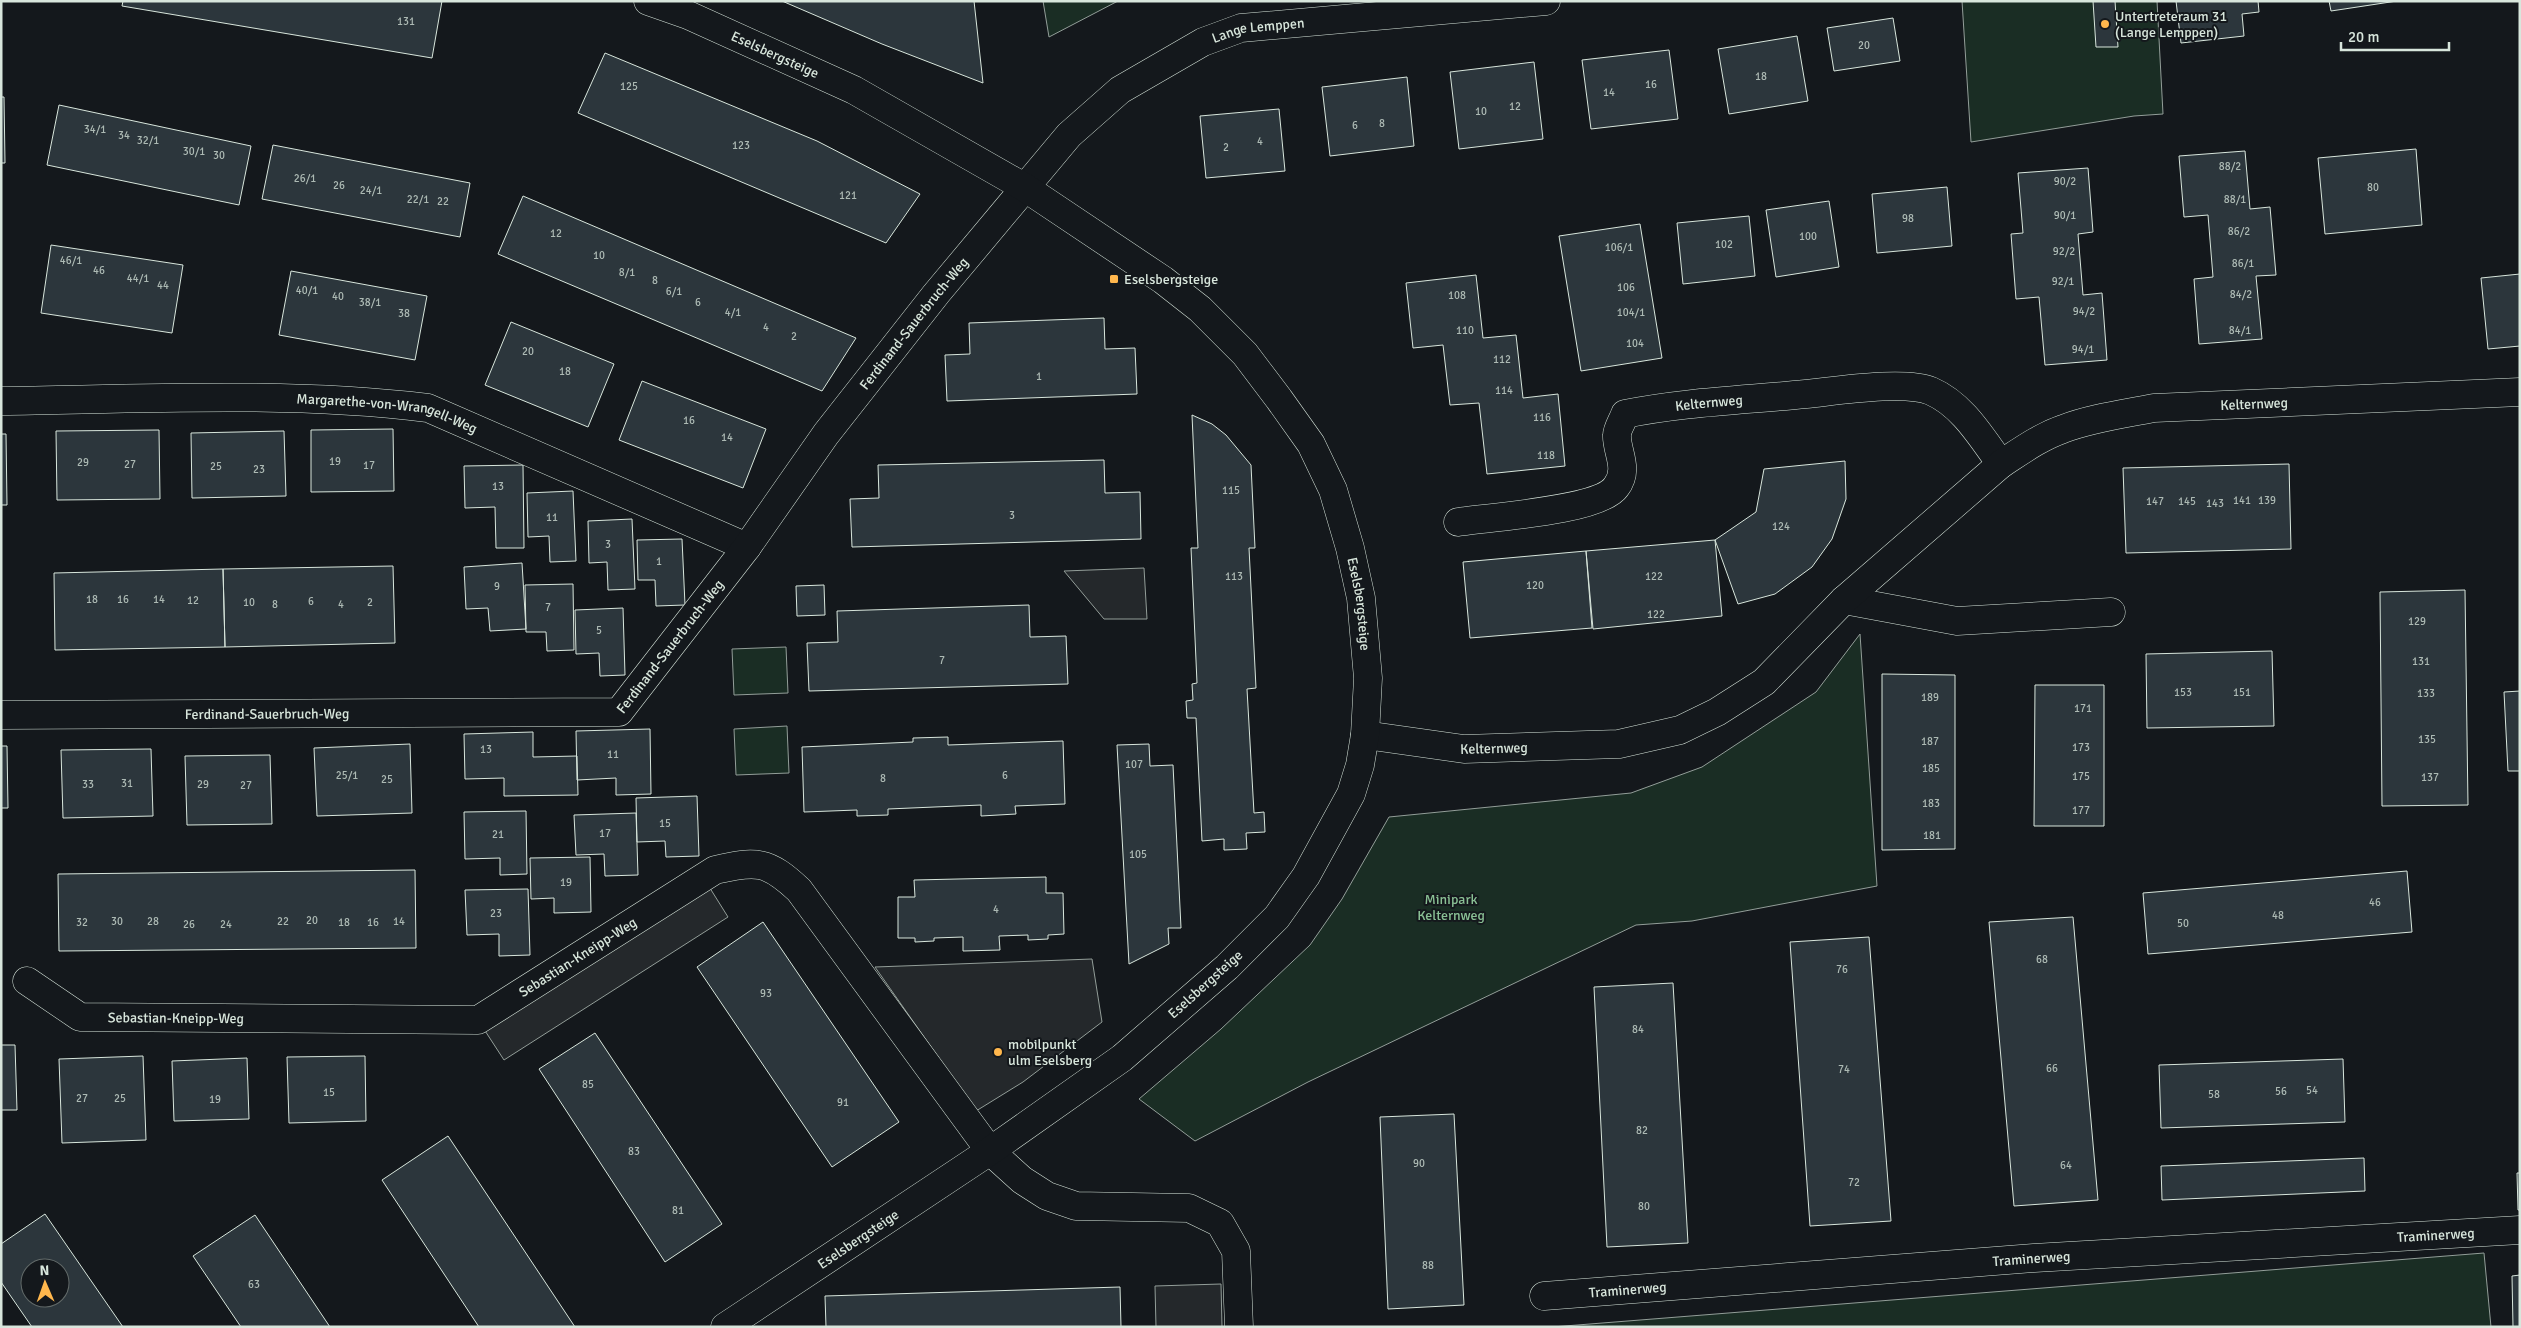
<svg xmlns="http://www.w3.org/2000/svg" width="2521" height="1328" font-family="Signika,sans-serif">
  <rect width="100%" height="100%" fill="#14181c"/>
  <path fill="#1a2d24" stroke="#939e99" d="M 1043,1 L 1118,1 L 1049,37 Z
    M 1962,1 L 2157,1 L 2163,114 L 2134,116 L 1971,142 Z
    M 1860,634 L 1877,886 L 1692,921 L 1636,925 L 1308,1082 L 1195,1141 L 1139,1099 L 1221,1029 L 1310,945 L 1342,899 L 1389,817 L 1631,793 L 1702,767 L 1816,692 Z
    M 786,647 L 788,693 L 734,695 L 732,649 Z
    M 787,726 L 789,773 L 736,775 L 734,729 Z
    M 2484,1253 L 2491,1327 L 1552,1327 Z"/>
  <path fill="#24282b" stroke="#939e99" d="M 1144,568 L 1147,619 L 1104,619 L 1064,571 Z
    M 703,877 L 728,917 L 504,1060 L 478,1020 Z
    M 1092,959 L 1102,1022 L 1023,1082 L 976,1111 L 875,967 Z
    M 1221,1284 L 1222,1327 L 1156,1327 L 1155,1286 Z"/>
  <path fill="#2c363c" stroke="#d8e6dc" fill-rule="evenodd" d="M 123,1 L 442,1 L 432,58 L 122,6 Z
    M 782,1 L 974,1 L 983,83 L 882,44 Z
    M 2093,1 L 2115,1 L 2118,47 L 2096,47 Z
    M 2176,1 L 2258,1 L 2259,12 L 2242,14 L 2244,36 L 2181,43 Z
    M 2329,1 L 2397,1 L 2331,11 Z
    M 1893,18 L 1900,61 L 1834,71 L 1827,28 Z
    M 1797,36 L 1808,101 L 1729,114 L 1718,49 Z
    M 1669,50 L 1678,119 L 1591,129 L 1582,60 Z
    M 605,53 L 817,141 L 920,194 L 886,243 L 578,113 Z
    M 1534,62 L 1543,139 L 1459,149 L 1450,72 Z
    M 1407,77 L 1414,146 L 1330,156 L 1322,87 Z
    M 1,97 L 4,97 L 5,163 L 1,163 Z
    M 59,105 L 251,146 L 239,205 L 47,165 Z
    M 1279,109 L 1285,171 L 1206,178 L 1200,116 Z
    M 273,145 L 470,183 L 460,237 L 262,199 Z
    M 2416,149 L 2422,225 L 2325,234 L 2318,158 Z
    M 2245,151 L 2250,209 L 2270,207 L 2276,275 L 2256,276 L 2262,339 L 2199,344 L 2194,279 L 2213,277 L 2208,215 L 2184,217 L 2179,156 Z
    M 2088,168 L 2093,232 L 2078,234 L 2083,295 L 2102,293 L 2107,360 L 2045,365 L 2039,297 L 2016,299 L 2011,234 L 2023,233 L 2018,173 Z
    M 1947,187 L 1952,246 L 1877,253 L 1872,194 Z
    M 523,196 L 856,338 L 822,391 L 498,254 Z
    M 1829,201 L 1839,267 L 1776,277 L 1766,210 Z
    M 1749,216 L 1755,276 L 1683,284 L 1677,223 Z
    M 1640,224 L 1662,358 L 1581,371 L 1559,236 Z
    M 51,245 L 183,265 L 172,333 L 41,313 Z
    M 291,271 L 427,296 L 415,360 L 279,335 Z
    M 2520,274 L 2520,346 L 2488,349 L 2481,278 Z
    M 1476,275 L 1483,338 L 1516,335 L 1523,398 L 1558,394 L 1565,466 L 1487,474 L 1479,403 L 1450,405 L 1443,345 L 1413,348 L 1406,283 Z
    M 1104,318 L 1105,349 L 1135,348 L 1137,394 L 947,401 L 945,355 L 970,354 L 969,323 Z
    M 511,322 L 614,364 L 588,427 L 485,385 Z
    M 642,381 L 766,429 L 743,488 L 619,440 Z
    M 1192,415 L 1212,424 L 1226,435 L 1251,465 L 1255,548 L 1249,548 L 1256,688 L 1247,689 L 1254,813 L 1264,812 L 1265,832 L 1246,833 L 1247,849 L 1224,850 L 1224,839 L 1202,841 L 1196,718 L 1187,718 L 1186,701 L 1193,700 L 1192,684 L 1197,683 L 1191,548 L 1198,548 Z
    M 393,429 L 394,491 L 311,492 L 311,430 Z
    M 159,430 L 160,499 L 57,500 L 56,431 Z
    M 284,431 L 286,496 L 192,498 L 191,433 Z
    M 1,434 L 6,434 L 7,505 L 1,505 Z
    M 1104,460 L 1105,493 L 1140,492 L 1141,539 L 852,547 L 850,499 L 879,498 L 878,465 Z
    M 1845,461 L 1846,499 L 1832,539 L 1812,567 L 1775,594 L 1738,604 L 1715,540 L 1756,512 L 1764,469 Z
    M 2289,464 L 2291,549 L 2126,553 L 2123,468 Z
    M 523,465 L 524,548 L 496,548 L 495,507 L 465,508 L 464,466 Z
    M 573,491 L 576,561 L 550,562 L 549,536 L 528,537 L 527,493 Z
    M 632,519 L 635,589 L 608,590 L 607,562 L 589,563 L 588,521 Z
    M 682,539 L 685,605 L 656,606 L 655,580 L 638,580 L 637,540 Z
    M 1715,540 L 1722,616 L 1593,629 L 1586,551 Z
    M 1586,551 L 1592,628 L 1470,638 L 1463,562 Z
    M 522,563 L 526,629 L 490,631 L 488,608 L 466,609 L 464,567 Z
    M 393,566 L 395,643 L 225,647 L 223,569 Z
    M 223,569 L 225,647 L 55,650 L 54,573 Z
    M 573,584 L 574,650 L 547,651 L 546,632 L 526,632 L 525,585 Z
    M 824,585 L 825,615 L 797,616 L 796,586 Z
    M 2465,590 L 2468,805 L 2382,806 L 2380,592 Z
    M 1029,605 L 1030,637 L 1066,636 L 1068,684 L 809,691 L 807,643 L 838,642 L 837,611 Z
    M 623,608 L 625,675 L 600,676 L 599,653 L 576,654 L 575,610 Z
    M 2272,651 L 2274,726 L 2147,728 L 2146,654 Z
    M 1882,674 L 1955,675 L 1955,849 L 1882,850 Z
    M 2035,685 L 2104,685 L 2104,826 L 2034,826 Z
    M 2520,691 L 2520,771 L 2508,771 L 2504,692 Z
    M 650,729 L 651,794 L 616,795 L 616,778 L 577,780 L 576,731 Z
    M 533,732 L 533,757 L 577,756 L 578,795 L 504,796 L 504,778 L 465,779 L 464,734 Z
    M 948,737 L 948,745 L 1063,741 L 1065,804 L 1015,806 L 1016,814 L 981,816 L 981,805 L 888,809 L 888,815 L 857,816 L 857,810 L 804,812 L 802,747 L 913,742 L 913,738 Z
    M 410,744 L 412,813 L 317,816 L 314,748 Z
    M 1149,744 L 1150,766 L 1173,765 L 1181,928 L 1168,928 L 1169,944 L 1129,964 L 1117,745 Z
    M 1,746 L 7,746 L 8,808 L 1,808 Z
    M 151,749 L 153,816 L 63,818 L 61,750 Z
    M 270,755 L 272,824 L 187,825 L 185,756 Z
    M 697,796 L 699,856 L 666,857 L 665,841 L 637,842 L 636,798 Z
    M 526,811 L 527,874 L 500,875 L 500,858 L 465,859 L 464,812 Z
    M 636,813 L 638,875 L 605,876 L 604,854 L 576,855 L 574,815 Z
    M 590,857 L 591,912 L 554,913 L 554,898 L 531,899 L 530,858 Z
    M 415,870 L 416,948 L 59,951 L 58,874 Z
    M 2407,871 L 2412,932 L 2148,954 L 2143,893 Z
    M 1046,877 L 1046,893 L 1063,893 L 1064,934 L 1048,935 L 1048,939 L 1028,940 L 1028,935 L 999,936 L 1000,950 L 963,951 L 963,937 L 934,938 L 934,941 L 915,942 L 915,938 L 898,938 L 898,897 L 915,897 L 914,880 Z
    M 528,889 L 530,955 L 499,956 L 499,934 L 467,935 L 465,890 Z
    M 2073,917 L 2098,1200 L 2014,1206 L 1989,922 Z
    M 763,922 L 899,1122 L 832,1167 L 697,967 Z
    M 1869,937 L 1891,1221 L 1810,1226 L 1790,942 Z
    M 1673,983 L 1688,1243 L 1607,1247 L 1594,987 Z
    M 595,1033 L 722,1224 L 665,1262 L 539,1069 Z
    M 1,1045 L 15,1045 L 17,1110 L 1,1110 Z
    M 143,1056 L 146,1140 L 62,1143 L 59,1059 Z
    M 365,1056 L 366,1121 L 289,1123 L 287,1057 Z
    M 247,1058 L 249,1119 L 174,1121 L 172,1061 Z
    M 2343,1059 L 2345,1122 L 2161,1128 L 2159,1065 Z
    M 1454,1114 L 1464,1305 L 1388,1309 L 1380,1117 Z
    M 448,1136 L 575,1327 L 479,1327 L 382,1180 Z
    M 2364,1158 L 2365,1191 L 2162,1200 L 2161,1166 Z
    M 2517,1173 L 2520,1173 L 2520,1210 L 2518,1210 Z
    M 45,1214 L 123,1327 L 32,1327 L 1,1282 L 1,1244 ZM 30,1268 L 60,1268 L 60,1298 L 30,1298 Z
    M 255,1215 L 330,1327 L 241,1327 L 193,1256 Z
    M 2520,1275 L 2520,1327 L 2513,1327 L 2512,1276 Z
    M 1120,1287 L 1121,1327 L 826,1327 L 825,1296 Z"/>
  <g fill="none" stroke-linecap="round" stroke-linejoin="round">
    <g stroke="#d8e6dc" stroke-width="29">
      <g id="street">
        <path id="s1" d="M 1,401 C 142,399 288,391 428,408 L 747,547"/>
        <path id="s2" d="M 1458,522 C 1490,517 1599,511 1616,487 C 1630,469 1616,451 1617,435 C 1617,429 1623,420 1625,414 C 1684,402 1746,400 1806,394 C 1836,391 1905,380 1931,391 C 1963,405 1981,437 2001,464"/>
        <path d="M 1844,600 L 1957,621 L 2111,612"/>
        <path id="s3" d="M 1,715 L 619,712 L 747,547 L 826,434 L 936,294 L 1069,135 L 1120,90 L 1203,42 L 1241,28 L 1546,1"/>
        <path id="s4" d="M 1365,735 L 1464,749 L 1619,744 L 1680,730 L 1717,712 L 1764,682 L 1844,600 L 2001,464 C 2021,451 2040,437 2063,429 C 2092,418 2124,414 2154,408 L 2520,392"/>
        <path id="s5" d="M 27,981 L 80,1017 L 478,1020 L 715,870 C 757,860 768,861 799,890 L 990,1151 L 1022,1180 L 1047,1196 L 1076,1206 L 1189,1208 L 1220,1223 L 1236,1251 L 1239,1327"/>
        <path id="s6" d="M 1544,1296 L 2034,1258 L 2520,1230"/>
      </g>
    </g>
    <g stroke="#d8e6dc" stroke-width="29">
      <g id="secondary">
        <path id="s7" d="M 648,1 L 688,15 L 854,90 L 1024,187 L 1163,280 L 1200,309 L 1245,354 L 1279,399 L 1311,444 L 1333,490 L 1350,548 L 1361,598 L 1368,678 L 1365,735 L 1360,765 L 1351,794 L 1306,876 L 1277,917 L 1227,967 L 1122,1058 L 990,1151 L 725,1327"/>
      </g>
    </g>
    <use href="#street" stroke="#14181c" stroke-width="28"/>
    <use href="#secondary" stroke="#14181c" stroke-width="28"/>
  </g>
  <g fill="#ffb74d" stroke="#14181c" stroke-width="2">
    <circle cx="2105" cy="24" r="5"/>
    <rect x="1109" y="274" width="10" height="10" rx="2.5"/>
    <circle cx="998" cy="1052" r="5"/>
  </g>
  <g text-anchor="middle" stroke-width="4" stroke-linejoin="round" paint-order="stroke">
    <g font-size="11" fill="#adbab4">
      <text x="406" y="25">131</text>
      <text x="1864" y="49">20</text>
      <text x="1761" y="80">18</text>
      <text x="1651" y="88">16</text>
      <text x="629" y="90">125</text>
      <text x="1609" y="96">14</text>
      <text x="1515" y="110">12</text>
      <text x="1481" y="115">10</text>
      <text x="1382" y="127">8</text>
      <text x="1355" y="129">6</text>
      <text x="95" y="133">34/1</text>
      <text x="124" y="139">34</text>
      <text x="148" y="144">32/1</text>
      <text x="1260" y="145">4</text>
      <text x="741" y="149">123</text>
      <text x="1226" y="151">2</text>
      <text x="194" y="155">30/1</text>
      <text x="219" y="159">30</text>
      <text x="2230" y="170">88/2</text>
      <text x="305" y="182">26/1</text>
      <text x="2065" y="185">90/2</text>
      <text x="339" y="189">26</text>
      <text x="2373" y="191">80</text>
      <text x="371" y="194">24/1</text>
      <text x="848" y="199">121</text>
      <text x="418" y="203">22/1</text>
      <text x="2235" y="203">88/1</text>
      <text x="443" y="205">22</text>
      <text x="2065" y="219">90/1</text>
      <text x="1908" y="222">98</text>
      <text x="2239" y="235">86/2</text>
      <text x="556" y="237">12</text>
      <text x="1808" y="240">100</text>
      <text x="1724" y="248">102</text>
      <text x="1619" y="251">106/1</text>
      <text x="2064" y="255">92/2</text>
      <text x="599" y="259">10</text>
      <text x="71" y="264">46/1</text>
      <text x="2243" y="267">86/1</text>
      <text x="99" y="274">46</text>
      <text x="627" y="276">8/1</text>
      <text x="138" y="282">44/1</text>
      <text x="655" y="284">8</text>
      <text x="2063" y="285">92/1</text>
      <text x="163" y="289">44</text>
      <text x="1626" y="291">106</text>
      <text x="307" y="294">40/1</text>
      <text x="674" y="295">6/1</text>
      <text x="2241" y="298">84/2</text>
      <text x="1457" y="299">108</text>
      <text x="338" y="300">40</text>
      <text x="370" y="306">38/1</text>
      <text x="698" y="306">6</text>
      <text x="2084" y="315">94/2</text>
      <text x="733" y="316">4/1</text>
      <text x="1631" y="316">104/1</text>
      <text x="404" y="317">38</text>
      <text x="766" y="331">4</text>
      <text x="1465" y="334">110</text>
      <text x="2240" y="334">84/1</text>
      <text x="794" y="340">2</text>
      <text x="1635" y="347">104</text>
      <text x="2083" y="353">94/1</text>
      <text x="528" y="355">20</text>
      <text x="1502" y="363">112</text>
      <text x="565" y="375">18</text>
      <text x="1039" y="380">1</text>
      <text x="1504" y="394">114</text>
      <text x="1542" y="421">116</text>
      <text x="689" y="424">16</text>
      <text x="727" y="441">14</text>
      <text x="1546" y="459">118</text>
      <text x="335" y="465">19</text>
      <text x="83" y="466">29</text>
      <text x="130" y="468">27</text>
      <text x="369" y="469">17</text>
      <text x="216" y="470">25</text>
      <text x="259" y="473">23</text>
      <text x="498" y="490">13</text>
      <text x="1231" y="494">115</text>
      <text x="2242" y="504">141</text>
      <text x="2267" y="504">139</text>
      <text x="2155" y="505">147</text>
      <text x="2187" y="505">145</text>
      <text x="2215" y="507">143</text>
      <text x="1012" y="519">3</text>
      <text x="552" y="521">11</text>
      <text x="1781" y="530">124</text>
      <text x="608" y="548">3</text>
      <text x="659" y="565">1</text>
      <text x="1234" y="580">113</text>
      <text x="1654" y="580">122</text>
      <text x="1535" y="589">120</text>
      <text x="497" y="590">9</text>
      <text x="92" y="603">18</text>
      <text x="123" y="603">16</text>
      <text x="159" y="603">14</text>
      <text x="193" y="604">12</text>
      <text x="311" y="605">6</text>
      <text x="249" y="606">10</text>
      <text x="370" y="606">2</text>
      <text x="275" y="608">8</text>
      <text x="341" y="608">4</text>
      <text x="548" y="611">7</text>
      <text x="1656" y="618">122</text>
      <text x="2417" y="625">129</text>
      <text x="599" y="634">5</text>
      <text x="942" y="664">7</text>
      <text x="2421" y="665">131</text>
      <text x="2183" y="696">153</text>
      <text x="2242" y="696">151</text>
      <text x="2426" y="697">133</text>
      <text x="1930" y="701">189</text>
      <text x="2083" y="712">171</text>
      <text x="2427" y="743">135</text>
      <text x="1930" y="745">187</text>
      <text x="2081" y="751">173</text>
      <text x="486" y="753">13</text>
      <text x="613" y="758">11</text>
      <text x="1134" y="768">107</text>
      <text x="1931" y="772">185</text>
      <text x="347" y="779">25/1</text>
      <text x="1005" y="779">6</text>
      <text x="2081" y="780">175</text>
      <text x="2430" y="781">137</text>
      <text x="883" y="782">8</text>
      <text x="387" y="783">25</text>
      <text x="127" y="787">31</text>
      <text x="88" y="788">33</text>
      <text x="203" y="788">29</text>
      <text x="246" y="789">27</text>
      <text x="1931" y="807">183</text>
      <text x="2081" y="814">177</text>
      <text x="665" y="827">15</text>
      <text x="605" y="837">17</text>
      <text x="498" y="838">21</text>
      <text x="1932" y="839">181</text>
      <text x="1138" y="858">105</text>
      <text x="566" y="886">19</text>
      <text x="2375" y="906">46</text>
      <text x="996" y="913">4</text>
      <text x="496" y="917">23</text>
      <text x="2278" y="919">48</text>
      <text x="312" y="924">20</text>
      <text x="117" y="925">30</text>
      <text x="153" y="925">28</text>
      <text x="283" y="925">22</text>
      <text x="399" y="925">14</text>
      <text x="82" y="926">32</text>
      <text x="344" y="926">18</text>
      <text x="373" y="926">16</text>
      <text x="2183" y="927">50</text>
      <text x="189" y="928">26</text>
      <text x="226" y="928">24</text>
      <text x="2042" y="963">68</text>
      <text x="1842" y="973">76</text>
      <text x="766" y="997">93</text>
      <text x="1638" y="1033">84</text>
      <text x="2052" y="1072">66</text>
      <text x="1844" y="1073">74</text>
      <text x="588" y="1088">85</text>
      <text x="2312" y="1094">54</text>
      <text x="2281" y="1095">56</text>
      <text x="329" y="1096">15</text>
      <text x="2214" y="1098">58</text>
      <text x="82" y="1102">27</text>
      <text x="120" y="1102">25</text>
      <text x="215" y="1103">19</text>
      <text x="843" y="1106">91</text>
      <text x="1642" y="1134">82</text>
      <text x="634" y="1155">83</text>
      <text x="1419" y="1167">90</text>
      <text x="2066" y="1169">64</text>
      <text x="1854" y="1186">72</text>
      <text x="1644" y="1210">80</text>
      <text x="678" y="1214">81</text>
      <text x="1428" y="1269">88</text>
      <text x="254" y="1288">63</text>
    </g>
    <g font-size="14" fill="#d8e6dc" stroke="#14181c" text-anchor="start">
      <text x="2115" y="21">Untertreteraum 31<tspan x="2115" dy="16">(Lange Lemppen)</tspan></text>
      <text x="1124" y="284">Eselsbergsteige</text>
      <text x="1008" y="1049">mobilpunkt<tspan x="1008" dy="16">ulm Eselsberg</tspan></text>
    </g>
    <g font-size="14" fill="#d8e6dc" stroke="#14181c">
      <text dy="5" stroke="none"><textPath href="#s3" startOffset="1571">Lange Lemppen</textPath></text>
      <text dy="5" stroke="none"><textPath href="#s7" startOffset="138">Eselsbergsteige</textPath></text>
      <text dy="5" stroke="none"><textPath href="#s3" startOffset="1106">Ferdinand-Sauerbruch-Weg</textPath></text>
      <text dy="5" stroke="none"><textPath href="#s2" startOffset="325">Kelternweg</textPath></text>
      <text dy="5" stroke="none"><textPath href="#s4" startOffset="1002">Kelternweg</textPath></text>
      <text dy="5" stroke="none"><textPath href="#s1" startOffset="388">Margarethe-von-Wrangell-Weg</textPath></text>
      <text dy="5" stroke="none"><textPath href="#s7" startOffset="978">Eselsbergsteige</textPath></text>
      <text dy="5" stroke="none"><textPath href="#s3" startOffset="701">Ferdinand-Sauerbruch-Weg</textPath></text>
      <text dy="5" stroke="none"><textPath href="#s3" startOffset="266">Ferdinand-Sauerbruch-Weg</textPath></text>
      <text dy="5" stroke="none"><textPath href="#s4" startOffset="130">Kelternweg</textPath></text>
      <text dy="5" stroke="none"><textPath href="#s5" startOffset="580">Sebastian-Kneipp-Weg</textPath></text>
      <text transform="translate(1205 984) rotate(-42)" y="5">Eselsbergsteige</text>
      <text dy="5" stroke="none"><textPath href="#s5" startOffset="160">Sebastian-Kneipp-Weg</textPath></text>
      <text dy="5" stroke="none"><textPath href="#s6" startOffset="894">Traminerweg</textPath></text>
      <text transform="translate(858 1239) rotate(-34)" y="5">Eselsbergsteige</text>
      <text dy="5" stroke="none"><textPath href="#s6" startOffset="489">Traminerweg</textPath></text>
      <text dy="5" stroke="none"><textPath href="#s6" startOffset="84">Traminerweg</textPath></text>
    </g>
    <g font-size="14" fill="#8ac095" stroke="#14181c">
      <text x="1451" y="904">Minipark<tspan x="1451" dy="16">Kelternweg</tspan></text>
    </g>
  </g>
  <rect width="2521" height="1328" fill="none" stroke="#d8e6dc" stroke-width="5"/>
  <g transform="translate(45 1283) rotate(358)"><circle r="24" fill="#14181c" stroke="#626a69"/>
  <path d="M0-4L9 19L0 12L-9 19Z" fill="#ffb74d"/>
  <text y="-8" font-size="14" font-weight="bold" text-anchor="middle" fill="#d8e6dc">N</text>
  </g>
  <path d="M2341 42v8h108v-8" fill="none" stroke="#d8e6dc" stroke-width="2.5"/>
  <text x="2348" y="42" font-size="15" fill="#d8e6dc" stroke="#14181c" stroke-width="4" paint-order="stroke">20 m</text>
</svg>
